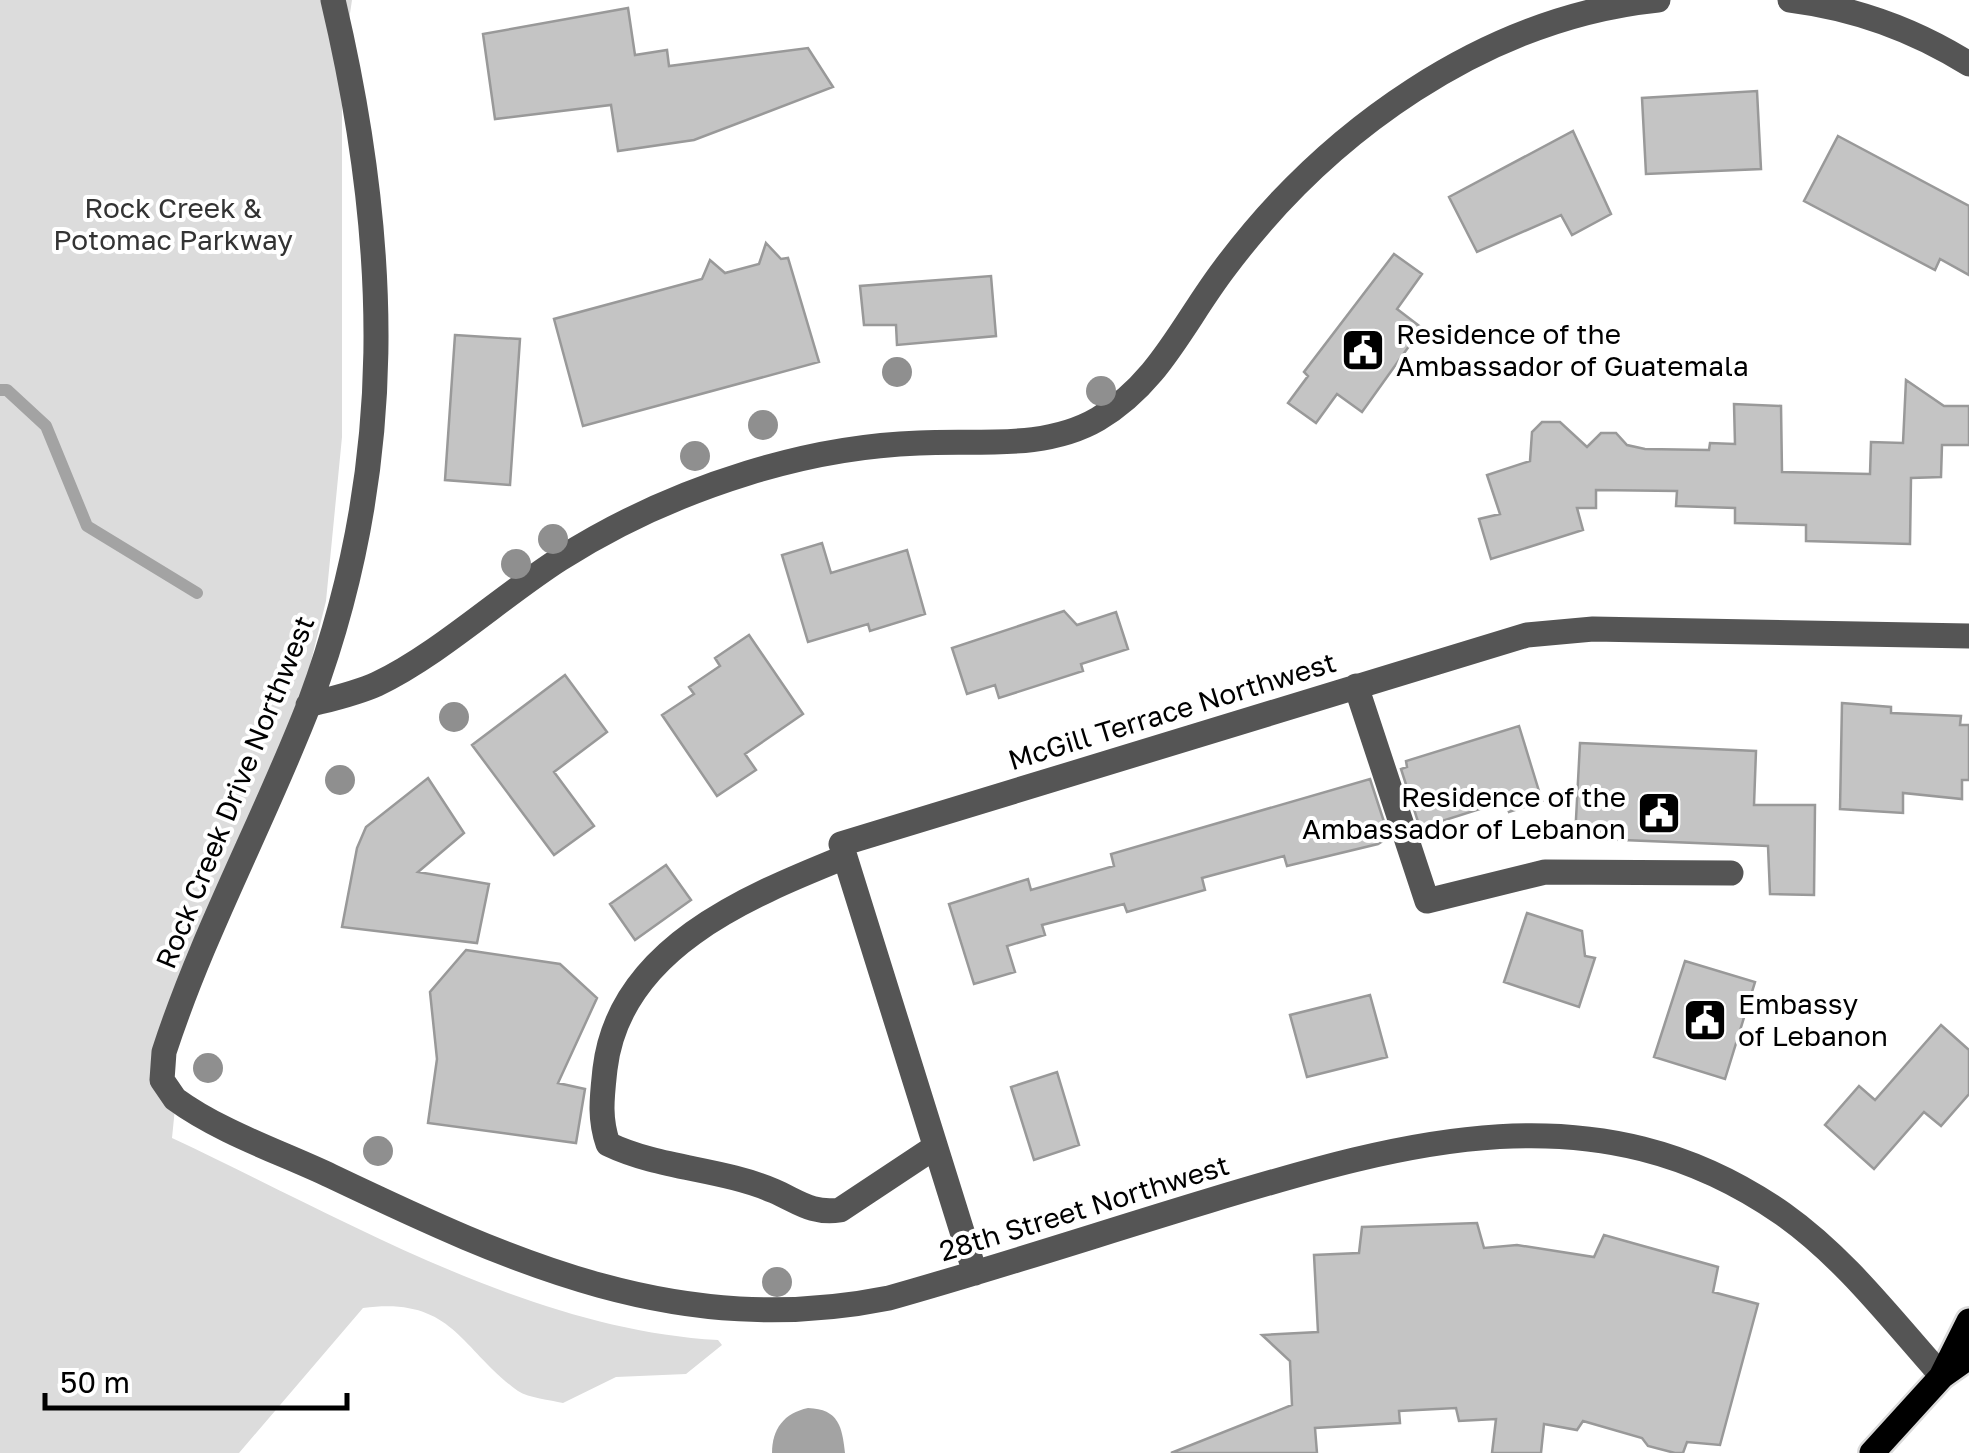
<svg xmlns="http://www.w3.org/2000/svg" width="1969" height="1453" font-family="'Golos Text',sans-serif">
  <rect width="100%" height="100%" fill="#fff"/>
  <path fill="#dcdcdc" d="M 0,0 L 352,0 L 342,68 L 342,437 L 326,601 L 291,741 L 167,1056 L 175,1108 L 172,1138 C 343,1218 527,1329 718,1340 L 722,1345 L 686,1374 L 616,1377 L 563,1403 C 550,1400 529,1398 518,1391 C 460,1349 453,1296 363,1308 L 239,1453 L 0,1453 Z"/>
  <path fill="#a3a3a3" d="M 808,1408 C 839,1409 842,1427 845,1453 L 772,1453 C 772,1429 784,1413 808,1408 Z"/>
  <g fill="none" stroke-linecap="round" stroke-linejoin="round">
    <path stroke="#a3a3a3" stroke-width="12" d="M 0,390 L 7,390 L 46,426 L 87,526 L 197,593"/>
  </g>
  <path fill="#c4c4c4" stroke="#999" stroke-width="2.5" d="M 628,8 L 635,55 L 667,50 L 669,66 L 808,48 L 833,87 L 694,140 L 618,151 L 611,105 L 495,119 L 483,34 Z
    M 1757,91 L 1761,169 L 1646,174 L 1642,98 Z
    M 1573,131 L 1611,214 L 1572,235 L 1561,215 L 1477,252 L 1449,197 Z
    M 1838,136 L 1969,206 L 1969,275 L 1940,259 L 1935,270 L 1804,201 Z
    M 766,243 L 781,259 L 788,258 L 819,362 L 583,426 L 554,319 L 702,279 L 710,260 L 725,273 L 759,264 Z
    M 1394,254 L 1422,274 L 1397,309 L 1422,328 L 1362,412 L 1337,394 L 1316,423 L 1288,403 L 1308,376 L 1304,372 Z
    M 991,276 L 996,336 L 897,345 L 896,325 L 864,325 L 860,286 Z
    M 455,335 L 520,339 L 510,485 L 445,480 Z
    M 1906,380 L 1944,406 L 1969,406 L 1969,445 L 1942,445 L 1941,477 L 1911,478 L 1910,544 L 1806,541 L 1806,525 L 1735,523 L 1735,508 L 1676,506 L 1677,491 L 1596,490 L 1596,508 L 1577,508 L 1583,530 L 1491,559 L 1479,519 L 1500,514 L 1487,475 L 1530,461 L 1532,432 L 1542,422 L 1560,422 L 1587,447 L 1601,433 L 1616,433 L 1627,445 L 1645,449 L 1709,450 L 1710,443 L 1735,444 L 1734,404 L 1781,406 L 1782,472 L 1870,474 L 1871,442 L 1903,443 Z
    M 822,543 L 831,573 L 907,550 L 925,614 L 870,631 L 868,624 L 808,642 L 782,555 Z
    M 1064,611 L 1077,625 L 1116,612 L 1128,649 L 1081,664 L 1083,671 L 999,698 L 995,685 L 967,694 L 952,648 Z
    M 749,635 L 803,714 L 745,754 L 756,770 L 717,796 L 662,715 L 694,694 L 689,687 L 720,666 L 715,658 Z
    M 565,675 L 607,732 L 554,772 L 594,826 L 554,855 L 472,745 Z
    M 1842,703 L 1891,707 L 1891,713 L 1961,716 L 1960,725 L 1969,725 L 1969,780 L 1962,780 L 1962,799 L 1903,793 L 1903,813 L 1840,809 Z
    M 1519,726 L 1542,801 L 1509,812 L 1505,801 L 1420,828 L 1401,769 L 1407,767 L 1406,761 Z
    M 1580,743 L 1756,751 L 1754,805 L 1815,805 L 1814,895 L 1770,894 L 1768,846 L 1575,838 Z
    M 428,778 L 464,833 L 418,872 L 489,884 L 477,943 L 342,927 L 357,848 L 366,827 Z
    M 1370,779 L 1389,837 L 1378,844 L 1287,866 L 1284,856 L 1202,878 L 1205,890 L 1127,912 L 1124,904 L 1042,925 L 1045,935 L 1007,946 L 1015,972 L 974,984 L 949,904 L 1028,879 L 1031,890 L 1114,866 L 1111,854 Z
    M 666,865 L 691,900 L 635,940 L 610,904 Z
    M 1527,913 L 1582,931 L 1585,956 L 1595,958 L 1579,1007 L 1504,982 Z
    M 466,950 L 560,964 L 597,998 L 558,1083 L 585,1089 L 576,1143 L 428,1123 L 437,1059 L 430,992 Z
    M 1685,961 L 1755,982 L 1725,1079 L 1654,1057 Z
    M 1370,995 L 1387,1057 L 1307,1077 L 1290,1015 Z
    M 1941,1025 L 1969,1050 L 1969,1094 L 1941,1126 L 1924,1112 L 1874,1169 L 1825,1125 L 1859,1086 L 1875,1100 Z
    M 1057,1072 L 1079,1145 L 1034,1160 L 1011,1087 Z
    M 1477,1223 L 1484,1248 L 1517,1245 L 1594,1257 L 1604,1235 L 1718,1267 L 1713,1292 L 1758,1304 L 1720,1445 L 1687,1442 L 1683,1453 L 1675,1453 L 1648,1446 L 1642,1438 L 1583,1421 L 1577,1430 L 1544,1424 L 1541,1453 L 1492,1453 L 1496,1419 L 1459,1421 L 1456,1408 L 1399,1411 L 1400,1423 L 1315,1428 L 1317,1453 L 1171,1453 L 1292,1405 L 1290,1361 L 1262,1335 L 1318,1332 L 1314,1255 L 1359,1253 L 1362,1227 Z"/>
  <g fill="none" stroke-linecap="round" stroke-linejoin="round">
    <g stroke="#dbdbdb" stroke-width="30">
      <path id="major" d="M 1942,1375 L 1969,1321
        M 1872,1453 L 1942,1376 L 1969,1357"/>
    </g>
    <path stroke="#555" stroke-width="25" d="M 333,0 C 390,241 398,466 310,702 C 265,819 203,932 164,1052 L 162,1080 L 175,1099 C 220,1132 280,1152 331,1176 C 514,1263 680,1340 889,1298 C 996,1268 1102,1233 1208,1201 C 1404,1142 1597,1084 1783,1214 C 1845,1258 1891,1319 1942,1376
      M 1790,0 C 1853,8 1915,30 1969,64
      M 1356,686 L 1427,901 L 1545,872 L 1731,873
      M 308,705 C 331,699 355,694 377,684 C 438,655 502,596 560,559 C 618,522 683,493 748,473 C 803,456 861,445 919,443 C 978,440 1045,450 1098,419 C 1159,383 1183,323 1224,269 C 1326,132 1484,18 1658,0
      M 845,857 C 746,897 619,949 605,1069 C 602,1097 599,1118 608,1144 C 660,1169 720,1168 774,1191 C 799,1202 812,1214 840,1210 L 935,1147
      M 975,1273 L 841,844 L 1527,635 L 1593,629 L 1969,636"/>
    <use href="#major" stroke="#000" stroke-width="25"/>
  </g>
  <g fill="#8f8f8f">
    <circle cx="897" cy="372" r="15"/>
    <circle cx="1101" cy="391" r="15"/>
    <circle cx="763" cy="425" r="15"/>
    <circle cx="695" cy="456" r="15"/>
    <circle cx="553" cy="539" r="15"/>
    <circle cx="516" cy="564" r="15"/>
    <circle cx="454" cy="717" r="15"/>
    <circle cx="340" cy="780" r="15"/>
    <circle cx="208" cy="1068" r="15"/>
    <circle cx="378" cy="1151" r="15"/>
    <circle cx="777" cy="1282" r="15"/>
  </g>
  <defs>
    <g id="civic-square" transform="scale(2.25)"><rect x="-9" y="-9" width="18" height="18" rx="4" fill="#000" stroke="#fff"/><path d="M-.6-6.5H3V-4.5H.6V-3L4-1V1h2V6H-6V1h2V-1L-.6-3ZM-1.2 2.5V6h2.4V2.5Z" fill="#fff"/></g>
  </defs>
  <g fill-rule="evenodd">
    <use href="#civic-square" x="1363" y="350"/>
    <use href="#civic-square" x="1659" y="813"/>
    <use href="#civic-square" x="1705" y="1020"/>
  </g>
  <g text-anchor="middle" stroke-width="8" stroke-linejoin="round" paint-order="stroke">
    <g font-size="28" fill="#333" stroke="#fff">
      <text x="173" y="218">Rock Creek &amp;<tspan x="173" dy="32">Potomac Parkway</tspan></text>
    </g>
    <g font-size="28" fill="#000" stroke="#fff" text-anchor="start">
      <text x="1396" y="344">Residence of the<tspan x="1396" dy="32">Ambassador of Guatemala</tspan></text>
      <text x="1626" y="807" text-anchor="end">Residence of the<tspan x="1626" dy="32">Ambassador of Lebanon</tspan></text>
      <text x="1738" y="1014">Embassy<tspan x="1738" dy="32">of Lebanon</tspan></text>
    </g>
    <g font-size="28" fill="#000" stroke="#fff">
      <text transform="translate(1172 711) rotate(-17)" y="10">McGill Terrace Northwest</text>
      <text transform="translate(235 792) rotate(-68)" y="10">Rock Creek Drive Northwest</text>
      <text transform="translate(1084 1208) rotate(-17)" y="10">28th Street Northwest</text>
    </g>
  </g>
  <path d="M45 1393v15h302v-15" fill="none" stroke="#000000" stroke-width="5"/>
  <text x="60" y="1393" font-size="30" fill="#000000" stroke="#ffffff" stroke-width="8" paint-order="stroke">50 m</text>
</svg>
